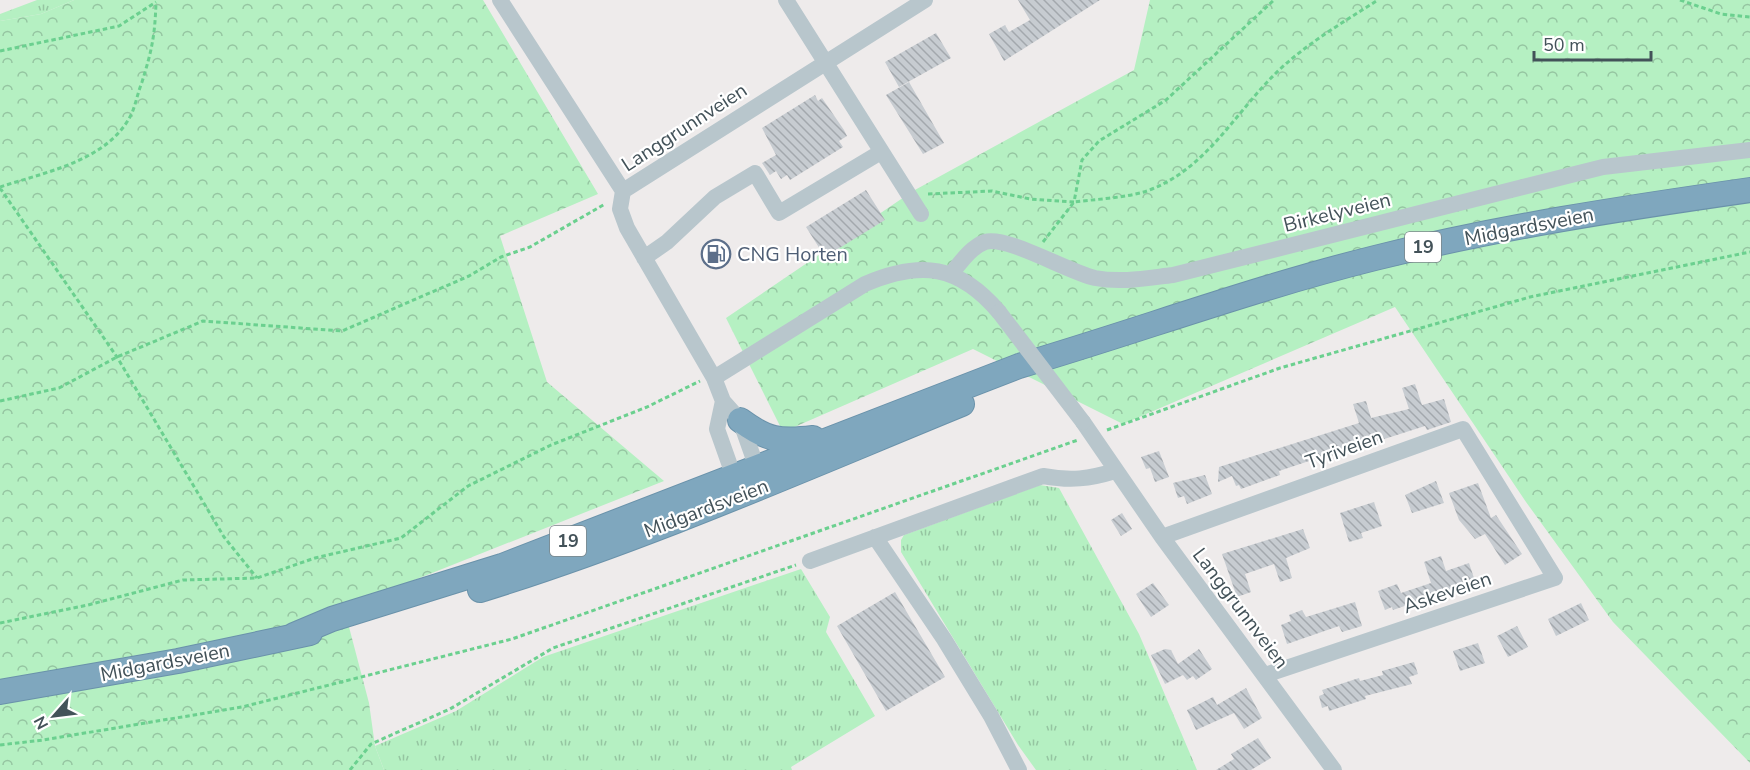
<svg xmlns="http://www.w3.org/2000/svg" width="1750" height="770" font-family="'Nunito Sans',sans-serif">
  <defs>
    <pattern id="grass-tufts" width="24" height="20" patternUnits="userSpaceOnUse" patternTransform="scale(1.5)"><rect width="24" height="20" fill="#b5f0c2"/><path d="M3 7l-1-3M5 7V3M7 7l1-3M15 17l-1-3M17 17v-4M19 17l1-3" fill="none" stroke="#95c5a1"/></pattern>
    <pattern id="forest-crowns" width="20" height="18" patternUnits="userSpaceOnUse" patternTransform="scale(1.5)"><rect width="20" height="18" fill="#b5f0c2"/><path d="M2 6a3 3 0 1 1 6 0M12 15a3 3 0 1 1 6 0" fill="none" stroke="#95c5a1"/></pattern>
    <pattern id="building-back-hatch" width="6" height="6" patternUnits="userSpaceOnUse" patternTransform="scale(1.5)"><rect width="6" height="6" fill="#c7ccd1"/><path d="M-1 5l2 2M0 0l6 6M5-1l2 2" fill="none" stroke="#a3a8ad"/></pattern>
  </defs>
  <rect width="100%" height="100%" fill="#eeebeb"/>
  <path fill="url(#grass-tufts)" d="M 37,0 L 74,0 L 41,14 L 0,21 L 0,14 Z
    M 1040,485 L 1059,488 L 1139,634 L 1197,770 L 1036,770 L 1018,745 L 901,552 L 901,540 L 904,535 Z
    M 801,569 L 830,617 L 826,632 L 875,716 L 791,767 L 792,770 L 384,770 L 375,746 L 456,711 L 543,657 Z"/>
  <path fill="url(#forest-crowns)" d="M 74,0 L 483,0 L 598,194 L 500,236 L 547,382 L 664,481 L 344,608 L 369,703 L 375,746 L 384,770 L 0,770 L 0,21 L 41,14 Z
    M 1150,0 L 1750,0 L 1750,763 L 1613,622 L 1526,502 L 1395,307 L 1123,424 L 973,349 L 783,432 L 726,318 L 913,191 L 1134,70 Z"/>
  <path fill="url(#building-back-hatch)" d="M 1018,0 L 1100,0 L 1004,61 L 989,34 L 1005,25 L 1009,32 L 1030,20 Z
    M 936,33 L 951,58 L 899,87 L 885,62 Z
    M 909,82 L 944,143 L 923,154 L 886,95 Z
    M 815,95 L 818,101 L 822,98 L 844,130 L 847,136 L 839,141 L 843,147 L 790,180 L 787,175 L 781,179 L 776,171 L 770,175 L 762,163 L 776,155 L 762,128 Z
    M 866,190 L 885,220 L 825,257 L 806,227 Z
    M 1415,384 L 1422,405 L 1444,399 L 1451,422 L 1427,430 L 1425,426 L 1328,457 L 1327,455 L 1279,471 L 1280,475 L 1241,489 L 1239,485 L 1236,486 L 1232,476 L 1218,482 L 1219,467 L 1359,423 L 1353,404 L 1366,401 L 1371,418 L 1409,409 L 1402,388 Z
    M 1159,451 L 1169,477 L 1155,482 L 1150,468 L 1146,469 L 1141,457 Z
    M 1205,475 L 1212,494 L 1187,504 L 1184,496 L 1178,498 L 1173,483 Z
    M 1436,481 L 1444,503 L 1412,513 L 1405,495 Z
    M 1478,483 L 1491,518 L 1496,515 L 1522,554 L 1505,565 L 1485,534 L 1475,539 L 1459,520 L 1449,493 Z
    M 1374,502 L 1382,526 L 1361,533 L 1363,538 L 1349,542 L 1340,513 Z
    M 1122,513 L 1132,529 L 1121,536 L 1111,520 Z
    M 1303,529 L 1310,548 L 1286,558 L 1292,578 L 1280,582 L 1274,564 L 1245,574 L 1251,592 L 1237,597 L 1222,554 Z
    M 1441,556 L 1446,571 L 1469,563 L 1474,578 L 1459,584 L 1460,587 L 1393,610 L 1392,607 L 1385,610 L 1378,591 L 1397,584 L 1401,593 L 1431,583 L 1424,562 Z
    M 1153,583 L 1169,605 L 1151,617 L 1136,594 Z
    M 895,592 L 945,677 L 886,711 L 837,626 Z
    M 1355,602 L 1362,626 L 1342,632 L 1339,626 L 1287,644 L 1281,625 L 1291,621 L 1289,615 L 1302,610 L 1306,617 Z
    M 1581,603 L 1589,620 L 1556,636 L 1548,619 Z
    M 1517,626 L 1528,647 L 1508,657 L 1497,636 Z
    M 1478,643 L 1485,663 L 1460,671 L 1453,651 Z
    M 1165,649 L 1171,650 L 1178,664 L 1199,649 L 1212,669 L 1196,680 L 1193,676 L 1187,680 L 1183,675 L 1165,684 L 1151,655 Z
    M 1414,662 L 1418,674 L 1409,677 L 1412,684 L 1365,696 L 1366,699 L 1329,711 L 1328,706 L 1322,708 L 1319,696 L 1324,694 L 1322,690 L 1359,678 L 1360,681 L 1383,675 L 1382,671 Z
    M 1246,688 L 1262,718 L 1244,729 L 1234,713 L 1196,730 L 1187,710 L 1213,697 L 1217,705 Z
    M 1258,738 L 1271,758 L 1251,770 L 1216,770 L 1234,759 L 1231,754 Z"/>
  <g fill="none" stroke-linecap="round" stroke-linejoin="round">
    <g stroke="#6a92aa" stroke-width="26">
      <path id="highway" d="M 740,420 C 767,440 779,442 813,438
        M 480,590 C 645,539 803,469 962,404
        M 294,635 L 332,619 L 502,566 L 1019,366 C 1138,331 1254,288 1375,258 C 1499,227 1624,208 1750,190
        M 0,692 L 178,661 L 310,633"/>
    </g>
    <path stroke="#6bd08f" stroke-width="3" stroke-dasharray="4.5 3" stroke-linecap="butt" d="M 1680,0 L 1721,14 L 1750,17
      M 0,51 L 119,26 L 156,2
      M 0,187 C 45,172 109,161 132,113 C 136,103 138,92 142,82 C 152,50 155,35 156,2
      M 0,188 L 117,357 L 224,537 L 257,578
      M 928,194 L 992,191 L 1030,199 L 1074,202 L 1082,160 L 1099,141 L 1166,100 L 1274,0
      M 1043,242 L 1074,202 C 1097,199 1125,198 1147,191 C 1205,170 1233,116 1274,75 C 1304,45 1342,23 1378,0
      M 0,401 L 59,388 L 117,357 L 203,321 L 342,331 L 469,276 L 501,257 L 530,247 L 605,204
      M 1107,430 L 1280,368 L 1530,297 L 1750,252
      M 0,623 L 88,605 L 183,580 L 257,578 L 315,558 L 401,538 L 468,486 L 551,445 L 647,407 L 700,381
      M 0,745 L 43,740 L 242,707 L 512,639 L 1078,440
      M 350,770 L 371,744 L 450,709 L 553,648 L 796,565"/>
    <path stroke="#b8c6cc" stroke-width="16" d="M 500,0 L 623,191
      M 786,0 L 921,214
      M 925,0 L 623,191 L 620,209 L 627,228 L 714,378 L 865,284 C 921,260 959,265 999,312
      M 644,258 L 667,242 L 715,197 L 755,173 L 779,213 L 881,152
      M 951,274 C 961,262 971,247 985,242 C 1006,235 1068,272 1095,278 C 1121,283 1147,278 1173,275 L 1603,167 L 1750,150
      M 714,378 L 723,401 L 740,420 L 757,468 L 755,478
      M 723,401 L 717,429 L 734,477 L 742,483
      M 1083,422 L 1162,537 L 1334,770
      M 875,537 L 944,639 L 991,716 L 1019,770
      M 1162,537 L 1463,429 L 1555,578 L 1265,675
      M 810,561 L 1043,476 C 1071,481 1089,479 1115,471"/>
    <use href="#highway" stroke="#7fa7be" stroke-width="24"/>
    <path stroke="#b8c6cc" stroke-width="16" d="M 999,312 L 1083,422"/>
  </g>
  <defs>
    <g id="fuel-ring" transform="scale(1.5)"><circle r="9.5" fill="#fff" stroke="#5c6f8a" stroke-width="1.5"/><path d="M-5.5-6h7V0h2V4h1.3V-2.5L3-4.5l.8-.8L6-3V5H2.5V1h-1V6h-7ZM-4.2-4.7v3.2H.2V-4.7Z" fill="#5c6f8a"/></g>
  </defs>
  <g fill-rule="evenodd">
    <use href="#fuel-ring" x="716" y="254"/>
  </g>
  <g text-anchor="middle" stroke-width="4.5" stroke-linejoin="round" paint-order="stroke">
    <g fill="#fff" stroke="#7b868b" stroke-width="1.5">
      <rect x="1405" y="232" width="36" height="30" rx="4.5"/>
      <rect x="550" y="526" width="36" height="30" rx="4.5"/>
    </g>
    <g font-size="18" font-weight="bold" fill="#435259">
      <text x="1423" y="253">19</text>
      <text x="568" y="547">19</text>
    </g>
    <g font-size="20" fill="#435259" stroke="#fff">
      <text transform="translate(684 127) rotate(-33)" y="7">Langgrunnveien</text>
      <text transform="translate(1337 212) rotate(-14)" y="7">Birkelyveien</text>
      <text transform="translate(1529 226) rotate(-11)" y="7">Midgardsveien</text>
      <text transform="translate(1344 449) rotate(-20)" y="7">Tyriveien</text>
      <text transform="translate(706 508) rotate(-21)" y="7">Midgardsveien</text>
      <text transform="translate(1447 592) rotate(-19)" y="7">Askeveien</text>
      <text transform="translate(1241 608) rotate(53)" y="7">Langgrunnveien</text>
      <text transform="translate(165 662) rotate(-11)" y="7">Midgardsveien</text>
    </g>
    <g font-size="20" fill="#4e5e75" stroke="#fff" text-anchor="start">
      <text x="737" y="261">CNG Horten</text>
    </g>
  </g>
  <g transform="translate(54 716) rotate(242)" stroke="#ffffff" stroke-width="4.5" paint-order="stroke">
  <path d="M0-4.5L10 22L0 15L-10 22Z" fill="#435259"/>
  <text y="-9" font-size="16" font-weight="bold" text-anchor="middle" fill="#435259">N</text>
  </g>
  <path d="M1534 51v9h117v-9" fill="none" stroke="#435259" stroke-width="3"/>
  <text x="1543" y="51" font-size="18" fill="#435259" stroke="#ffffff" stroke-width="4.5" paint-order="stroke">50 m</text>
</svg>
